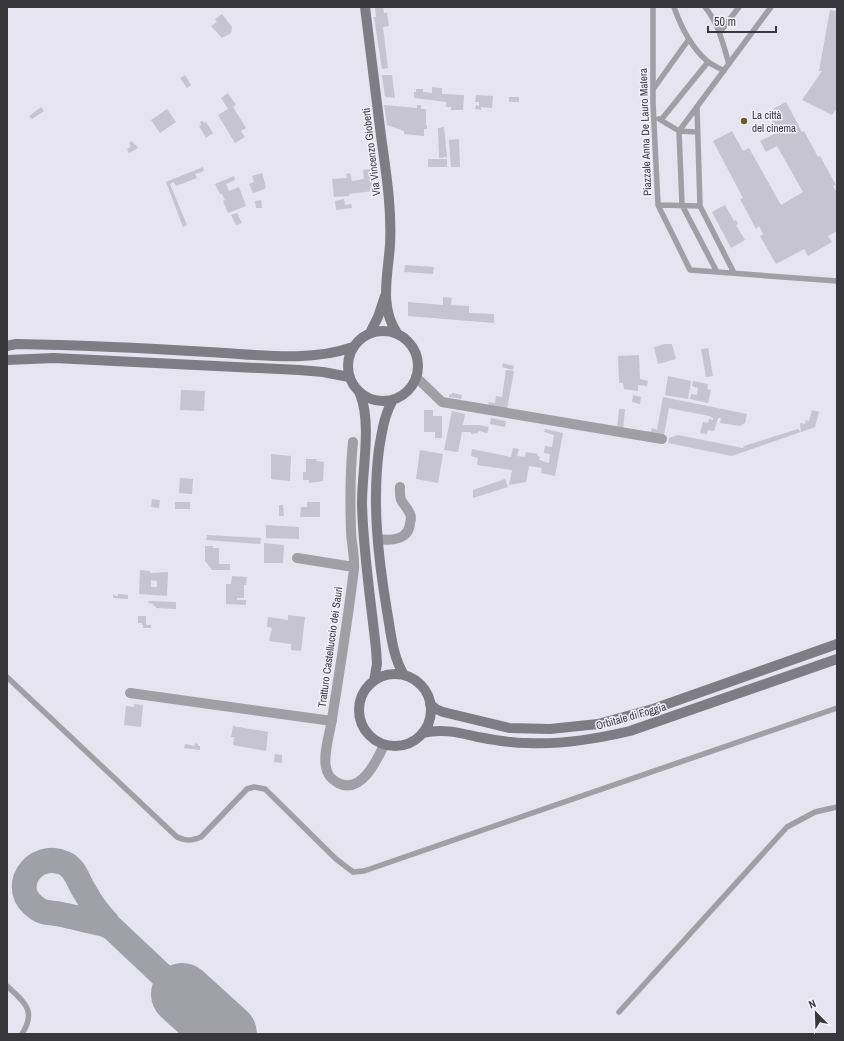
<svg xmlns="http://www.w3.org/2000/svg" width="844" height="1041" font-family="'Archivo Narrow',sans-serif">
  <rect width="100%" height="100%" fill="#e5e4f0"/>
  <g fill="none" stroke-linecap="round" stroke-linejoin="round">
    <path stroke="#a0a0a9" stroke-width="25" d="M 107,922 C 98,913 91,903 85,892 C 78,882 76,868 64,863 C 34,850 7,889 38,909 C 43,913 52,913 59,914 C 74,917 89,921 104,924 L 112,928 L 182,994"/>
    <path stroke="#a0a0a9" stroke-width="62" d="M 182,994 L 226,1034"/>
  </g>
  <path fill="#c5c4d0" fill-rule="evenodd" d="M 375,7 L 383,7 L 384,13 L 387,12 L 389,26 L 383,27 L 388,68 L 382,69 L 374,17 L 376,17 Z
    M 830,10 L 837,11 L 837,108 L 832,115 L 802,100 L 822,71 L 819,71 Z
    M 222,14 L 232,27 L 231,33 L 222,38 L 211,26 L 217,22 L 215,19 Z
    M 185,75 L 191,85 L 187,88 L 180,78 Z
    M 382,75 L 392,75 L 395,98 L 385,97 Z
    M 432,87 L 442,88 L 442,94 L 464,95 L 463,110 L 451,110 L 451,107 L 446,107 L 446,102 L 414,98 L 414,92 L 416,92 L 416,89 L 423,89 L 423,92 L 432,93 Z
    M 228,93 L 236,105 L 233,107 L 246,128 L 241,131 L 245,137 L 235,143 L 218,115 L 228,109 L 221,98 Z
    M 476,95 L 493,96 L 492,108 L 481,107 L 481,110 L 475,109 L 476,105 L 479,106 L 479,102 L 475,102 Z
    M 509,97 L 519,97 L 519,102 L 509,102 Z
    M 786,102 L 802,132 L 804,131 L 818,157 L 820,156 L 836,185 L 833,186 L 837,193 L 837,231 L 828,236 L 832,242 L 808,256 L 804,249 L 776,264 L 760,236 L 763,234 L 759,226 L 756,229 L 740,199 L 743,198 L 713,141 L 732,131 L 743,151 L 749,148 L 781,205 L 803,192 L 777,146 L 766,152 L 760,141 L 778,132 L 767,112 Z
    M 384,105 L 417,108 L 417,105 L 421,105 L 421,109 L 426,109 L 426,125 L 427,125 L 427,129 L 424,129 L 424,136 L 404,134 L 404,131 L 387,125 Z
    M 41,107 L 44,111 L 32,119 L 29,116 Z
    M 167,109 L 176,122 L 160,133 L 151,120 Z
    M 203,121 L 204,123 L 206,122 L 213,133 L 206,138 L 199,126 L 201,125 L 200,122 Z
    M 444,127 L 447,157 L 439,158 L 438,128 Z
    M 459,139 L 460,167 L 451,167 L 449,140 Z
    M 132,141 L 138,148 L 129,153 L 127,149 L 131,147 L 129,143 Z
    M 428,159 L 447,159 L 447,167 L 428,167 Z
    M 203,167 L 204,171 L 195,174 L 197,178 L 176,186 L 174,182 L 170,184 L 187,225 L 183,227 L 166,182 Z
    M 370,169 L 373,191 L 349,194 L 349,196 L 334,197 L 332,179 L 347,178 L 346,174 L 350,173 L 352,181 L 364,179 L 363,170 Z
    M 262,173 L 266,187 L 265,187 L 265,189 L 253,193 L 249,184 L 254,182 L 252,176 Z
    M 234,176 L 235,180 L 226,184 L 229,191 L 239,187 L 246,206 L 228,213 L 223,201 L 225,200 L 222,194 L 220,194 L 215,184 Z
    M 344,199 L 345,205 L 351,204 L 352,208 L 336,210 L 335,201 Z
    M 261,200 L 262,208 L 256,208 L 255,201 Z
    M 725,205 L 734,221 L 736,220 L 738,224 L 736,225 L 745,240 L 731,248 L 712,212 Z
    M 237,213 L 242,223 L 236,225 L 231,215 Z
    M 405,265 L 434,267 L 433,274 L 404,272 Z
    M 443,297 L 452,298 L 451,305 L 469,306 L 469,313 L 494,314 L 494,323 L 408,316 L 408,302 L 443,305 Z
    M 665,344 L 672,344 L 676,359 L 658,364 L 654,347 Z
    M 708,348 L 713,376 L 706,377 L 701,349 Z
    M 639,355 L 640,379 L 648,381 L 647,386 L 638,385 L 638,391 L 624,389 L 623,383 L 619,383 L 618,356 Z
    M 503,363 L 514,366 L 513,370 L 502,367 Z
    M 506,370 L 514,371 L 507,409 L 488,405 L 489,402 L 495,403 L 496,396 L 502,397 Z
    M 668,376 L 691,381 L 688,399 L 665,395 Z
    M 693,381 L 708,384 L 707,389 L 711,390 L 708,403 L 690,399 L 691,394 L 697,395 L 698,388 L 692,386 Z
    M 181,390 L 205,391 L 204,411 L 180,410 Z
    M 452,393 L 462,395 L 461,399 L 449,397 L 449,394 L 451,395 Z
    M 633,395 L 641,397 L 640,404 L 632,402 Z
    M 663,397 L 747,414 L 745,423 L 740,426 L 720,423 L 721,418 L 718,418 L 714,431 L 708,430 L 707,434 L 700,433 L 703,422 L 708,423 L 709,419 L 713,420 L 713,418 L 709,416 L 669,408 L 664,435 L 656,433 L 656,435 L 646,434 L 647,431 L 651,432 L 652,428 L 657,430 Z
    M 619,409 L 625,409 L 623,430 L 617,429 Z
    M 424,410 L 433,410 L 433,416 L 442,416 L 442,438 L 435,438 L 435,432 L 424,432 Z
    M 812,410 L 819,412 L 815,427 L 732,456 L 668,443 L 669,438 L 678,435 L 743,448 L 744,446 L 798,429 L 801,432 L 800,423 L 805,424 L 806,420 L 809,421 Z
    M 452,411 L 465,414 L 463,425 L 479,425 L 489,427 L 487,433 L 479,431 L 478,433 L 471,434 L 471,432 L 462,432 L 458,452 L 444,450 Z
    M 491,418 L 506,421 L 505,427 L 490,424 Z
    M 545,429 L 563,433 L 555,476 L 541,473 L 542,468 L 529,466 L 526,482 L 509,485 L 512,470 L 477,465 L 478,458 L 471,456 L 472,449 L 511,457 L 513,448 L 519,449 L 517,456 L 525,457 L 526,452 L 538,454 L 537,456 L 540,457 L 539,460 L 549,463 L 550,454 L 544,453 L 545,446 L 552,447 L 554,435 L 544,432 Z
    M 420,450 L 443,454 L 438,483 L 416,479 Z
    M 271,454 L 291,456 L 290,481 L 271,479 Z
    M 306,459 L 317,459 L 316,461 L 324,462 L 323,481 L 309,483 L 309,480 L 303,480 L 303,472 L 306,472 Z
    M 180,478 L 193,479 L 192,494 L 179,493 Z
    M 505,479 L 508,487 L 473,498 L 473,490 Z
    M 152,499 L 160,500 L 159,508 L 151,507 Z
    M 175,502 L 190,502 L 190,509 L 175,509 Z
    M 307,502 L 320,502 L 320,517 L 300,517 L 301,507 L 307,507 Z
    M 279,505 L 283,505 L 284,516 L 279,516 Z
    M 266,525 L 299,527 L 299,539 L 266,538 Z
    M 207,535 L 261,538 L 260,544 L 206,540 Z
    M 264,543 L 284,545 L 283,563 L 264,563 Z
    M 205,546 L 213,546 L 213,548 L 219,548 L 219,564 L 230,564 L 230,570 L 212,570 L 205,561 Z
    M 140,570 L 150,571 L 150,573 L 168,572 L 167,596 L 139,594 ZM 151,580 L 157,581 L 157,587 L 151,587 Z
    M 232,576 L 247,577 L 246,585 L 244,585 L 244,598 L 237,598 L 237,600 L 246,600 L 246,605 L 226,604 L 226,584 L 231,584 Z
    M 118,594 L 128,595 L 128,599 L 113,598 L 113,595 L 118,596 Z
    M 149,601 L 176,602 L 176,609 L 156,608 L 156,606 L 153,606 L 154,604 L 148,603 Z
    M 288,615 L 305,617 L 301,651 L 291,650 L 291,644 L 269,641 L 272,628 L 267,627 L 268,617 L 288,620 Z
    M 138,616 L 146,616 L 146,625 L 151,625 L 151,628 L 143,628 L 143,625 L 142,625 L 142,623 L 138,623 Z
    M 134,704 L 143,705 L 141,727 L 124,725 L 126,706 L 134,707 Z
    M 233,726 L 268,732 L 266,751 L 233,745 L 234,737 L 231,737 Z
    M 195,743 L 198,744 L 198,746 L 200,746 L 200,750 L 184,748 L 185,744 L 194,746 Z
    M 275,754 L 282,755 L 282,763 L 274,762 Z"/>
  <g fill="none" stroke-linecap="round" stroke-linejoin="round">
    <path stroke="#a09fa5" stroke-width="5.5" d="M 653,7 L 653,103 L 658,205 L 690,270 L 837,281
      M 674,7 C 681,27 691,47 707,61 C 712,65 719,68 724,71
      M 705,7 C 719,24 723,44 729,64
      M 720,32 L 739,7
      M 654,88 L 689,39
      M 697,108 L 700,206 L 734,273
      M 659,119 L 679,131 L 697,132
      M 661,120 L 708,62
      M 658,205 L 700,206
      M 717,272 L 682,205 L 679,131 L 771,7
      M 7,677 L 177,837 C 186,841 191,841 201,837 L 247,789 L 254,787 L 265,789 L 336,859 L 353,872 L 364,871 L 837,708
      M 7,986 C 24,1002 37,1010 22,1034
      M 619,1012 L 787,827 L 815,812 L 837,807"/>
    <path stroke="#a09fa5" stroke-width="10" d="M 416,377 L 442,402 L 662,439
      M 353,442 C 350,471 350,500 351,530 C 351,542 355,556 354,569 C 348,619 340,669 332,719 C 330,733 323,754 326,767 C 327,775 331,779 338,783 C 361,795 377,760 384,745
      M 378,539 C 391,541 409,540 410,523 C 411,520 411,516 410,514 C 404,501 399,505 400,487
      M 297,558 L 354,567
      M 130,693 L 332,721"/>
    <path stroke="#7e7d85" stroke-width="10" d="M 365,7 C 370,50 376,93 381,136 C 386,172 392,209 390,245 C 388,274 379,307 397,333
      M348 366a35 35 0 1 1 70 0a35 35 0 1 1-70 0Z
      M 370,333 L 378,317 L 385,296
      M 7,346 L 16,344 C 80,345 144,348 208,352 C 255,354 308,363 353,347
      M 7,360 L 54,358 L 299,370 L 323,372 L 349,377
      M 360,394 C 372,423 362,471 362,503 C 363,552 371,601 376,649 L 377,664 L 374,681
      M 393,400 C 384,415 382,432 379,449 C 372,503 378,557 387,611 C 391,633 392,655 404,675
      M359 710a36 36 0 1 1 72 0a36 36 0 1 1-72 0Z
      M 430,704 L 436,709 L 443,712 L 509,728 L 550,729 L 598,724 L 653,709 L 837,644
      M 423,733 C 442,728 460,733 478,737 C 494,740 511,743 527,743 C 562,745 596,739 630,731 L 837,659"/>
  </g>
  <circle fill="#72592a" stroke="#f2f1fe" stroke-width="1.5" cx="744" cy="121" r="4"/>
  <g text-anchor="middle" stroke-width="3" stroke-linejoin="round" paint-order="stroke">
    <g font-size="11" fill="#38373c" stroke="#f2f1fe" text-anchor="start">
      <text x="752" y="119">La città<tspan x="752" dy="13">del cinema</tspan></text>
    </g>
    <g font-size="11" fill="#38373c" stroke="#f2f1fe">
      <text transform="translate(645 132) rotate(-92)" y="4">Piazzale Anna De Lauro Matera</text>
      <text transform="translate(371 152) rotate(-97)" y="4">Via Vincenzo Gioberti</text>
      <text transform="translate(330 647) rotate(-82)" y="4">Tratturo Castelluccio dei Sauri</text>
      <text transform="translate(631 716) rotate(-16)" y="4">Orbitale di Foggia</text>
    </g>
  </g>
  <rect width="844" height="1041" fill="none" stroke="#38373c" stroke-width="16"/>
  <g transform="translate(816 1013) rotate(337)" stroke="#f2f1fe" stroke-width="3" paint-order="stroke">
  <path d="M0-3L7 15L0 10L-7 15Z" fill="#38373c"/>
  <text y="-6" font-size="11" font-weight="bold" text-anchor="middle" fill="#38373c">N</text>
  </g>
  <path d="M708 26v6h68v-6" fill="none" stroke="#38373c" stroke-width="2"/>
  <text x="714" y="26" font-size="12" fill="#38373c" stroke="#f2f1fe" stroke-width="3" paint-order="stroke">50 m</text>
</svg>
